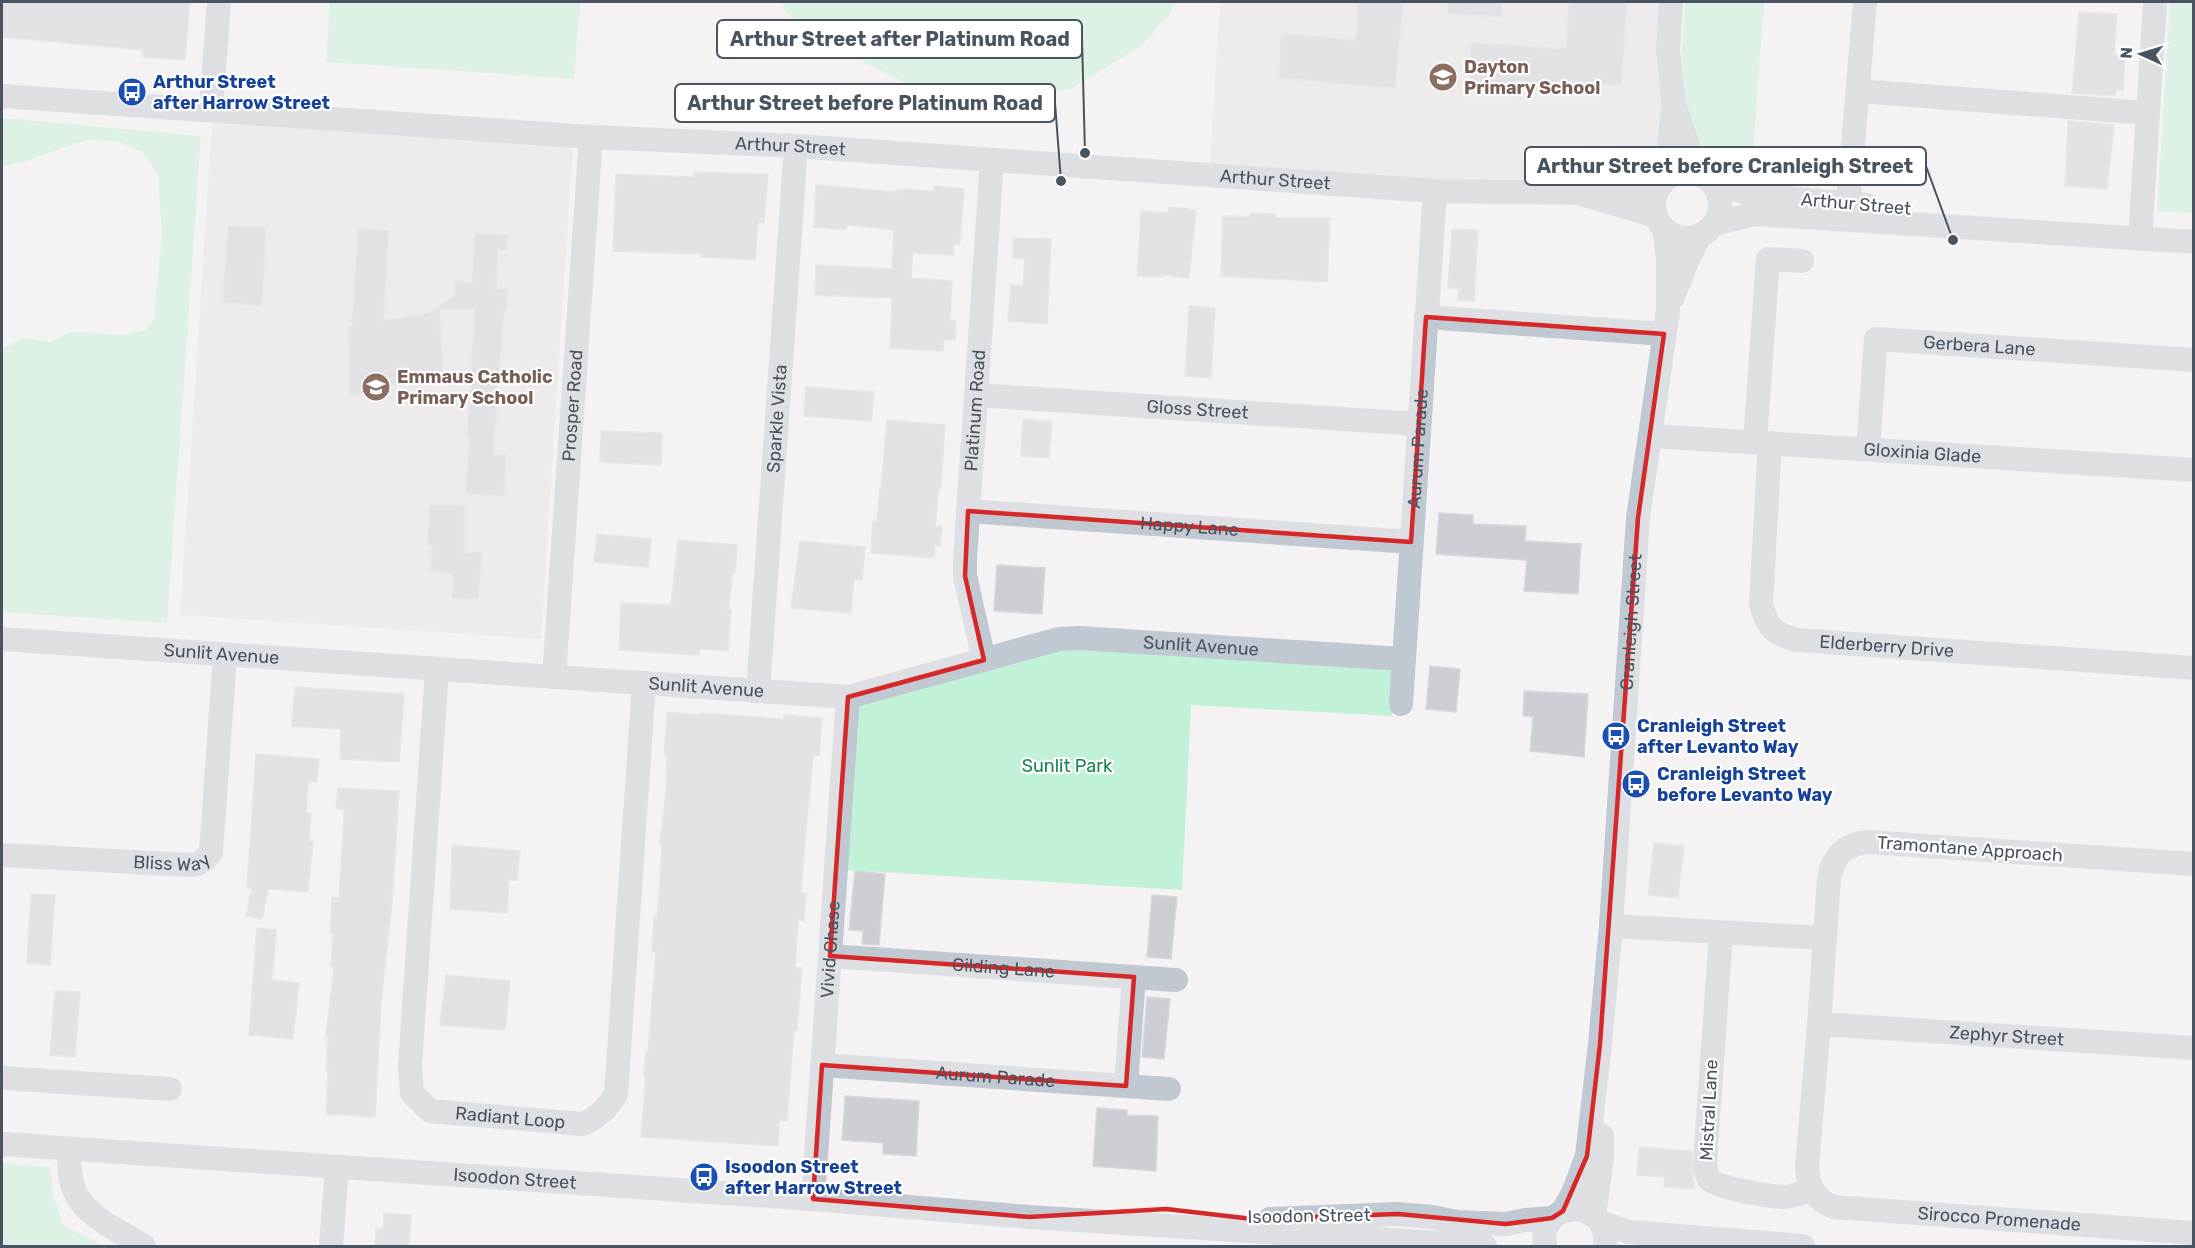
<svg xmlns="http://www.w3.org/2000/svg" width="2195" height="1248" font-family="Rubik,sans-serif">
  <rect width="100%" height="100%" fill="#f4f2f2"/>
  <path fill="#e5e3e4" d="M 1220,2 L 1671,2 L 1658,188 L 1209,175 Z
    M 212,123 L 573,147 L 541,639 L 180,615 Z"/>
  <path fill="#c1f1d6" d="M 330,2 L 580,2 L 574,79 L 326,62 Z
    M 781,2 L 1176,2 L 1170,13 L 1143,45 L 1071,89 L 1021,95 L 973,97 L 913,87 L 824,42 L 787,14 Z
    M 1685,2 L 1764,2 L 1751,179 L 1712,162 L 1695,137 L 1686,108 L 1681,63 Z
    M 2170,2 L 2193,2 L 2193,213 L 2157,211 Z
    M 2,118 L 201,136 L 167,623 L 2,612 L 2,349 L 24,338 L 51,342 L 70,332 L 122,335 L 146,330 L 154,319 L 162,234 L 158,176 L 143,152 L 119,142 L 89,139 L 23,162 L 2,166 Z
    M 1060,645 L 1395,665 L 1392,716 L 1191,705 L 1182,890 L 846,870 L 858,705 Z
    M 2,1163 L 50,1167 L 53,1195 L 63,1225 L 104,1246 L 2,1246 Z"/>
  <path fill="#ccced4" stroke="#d6d8dd" stroke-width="1.5" d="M 2,2 L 190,2 L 185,60 L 143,57 L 143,50 L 2,37 Z
    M 1358,2 L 1403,2 L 1395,88 L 1280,78 L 1281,34 L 1356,40 Z
    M 1448,2 L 1502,2 L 1501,17 L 1447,13 Z
    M 1569,2 L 1627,2 L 1621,85 L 1551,82 L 1550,90 L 1469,85 L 1471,43 L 1566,49 Z
    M 2079,12 L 2117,14 L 2114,55 L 2125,55 L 2123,91 L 2116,90 L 2116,96 L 2072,93 Z
    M 2068,121 L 2114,125 L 2107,189 L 2065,186 Z
    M 694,172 L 768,174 L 764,223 L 758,222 L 755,260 L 701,257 L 702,254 L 613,251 L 616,174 L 694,177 Z
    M 816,185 L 897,192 L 897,189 L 934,191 L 934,186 L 964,189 L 960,244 L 954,244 L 953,255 L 913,253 L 911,278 L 952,281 L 950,320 L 956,321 L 955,340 L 944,340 L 943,351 L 890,348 L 892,298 L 815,295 L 816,265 L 892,269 L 894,230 L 847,225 L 846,230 L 814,227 Z
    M 1169,207 L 1196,210 L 1189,278 L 1162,275 L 1162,277 L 1137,276 L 1141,211 L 1169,213 Z
    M 1251,213 L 1275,214 L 1275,218 L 1330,218 L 1327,282 L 1221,276 L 1223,216 L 1250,217 Z
    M 228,226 L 266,228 L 262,306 L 223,302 Z
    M 358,229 L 389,231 L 383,321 L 428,313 L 455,295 L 455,281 L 472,283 L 475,234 L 508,235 L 507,250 L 498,249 L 496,288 L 508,288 L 506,311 L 504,310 L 493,455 L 506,455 L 504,496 L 466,493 L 469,437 L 467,436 L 475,309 L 439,308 L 444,381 L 386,385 L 385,394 L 350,395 L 348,327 L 352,326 Z
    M 1452,229 L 1478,230 L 1474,301 L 1458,300 L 1458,289 L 1448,288 Z
    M 1013,238 L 1051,239 L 1047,324 L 1008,321 L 1011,285 L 1023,286 L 1025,259 L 1013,258 Z
    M 1189,306 L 1215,308 L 1211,378 L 1185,376 Z
    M 806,387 L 874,392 L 871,421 L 804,416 Z
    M 1023,419 L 1052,422 L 1049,458 L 1021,456 Z
    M 887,420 L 945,425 L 941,487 L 939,487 L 935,526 L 942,526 L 940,546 L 935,545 L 934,558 L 871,553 L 873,521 L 877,521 L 880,488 L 881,488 Z
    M 601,431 L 662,433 L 661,465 L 600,462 Z
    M 430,505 L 464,505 L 464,552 L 482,553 L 478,599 L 452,598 L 453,574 L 430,571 L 433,545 L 427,545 Z
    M 1439,513 L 1473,515 L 1473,524 L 1526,526 L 1525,541 L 1581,544 L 1578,594 L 1524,591 L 1527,560 L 1436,554 Z
    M 597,534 L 651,539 L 648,567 L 594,562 Z
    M 678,540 L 737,545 L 735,573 L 733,573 L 728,610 L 731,610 L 728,651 L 699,649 L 699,655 L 619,650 L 621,603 L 671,605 Z
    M 800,541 L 865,547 L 862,580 L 854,579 L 851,613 L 791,608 Z
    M 997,565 L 1045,568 L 1042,614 L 994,611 Z
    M 1430,666 L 1460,669 L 1456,712 L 1426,709 Z
    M 295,687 L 404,694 L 399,762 L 340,759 L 341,729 L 292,726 Z
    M 1524,691 L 1588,694 L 1584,757 L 1530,751 L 1533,717 L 1523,716 Z
    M 667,712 L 700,715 L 700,713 L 784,719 L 784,715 L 822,718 L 819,756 L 813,755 L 804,853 L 801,893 L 806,893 L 804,921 L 798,920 L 795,968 L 802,968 L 797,1031 L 794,1031 L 787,1121 L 779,1120 L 778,1146 L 641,1137 L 646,1076 L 644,1076 L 646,1052 L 648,1052 L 656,952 L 652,952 L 654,916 L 657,917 L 660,883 L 662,844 L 660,844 L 666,789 L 667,756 L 664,756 Z
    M 256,754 L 319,759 L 317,782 L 308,781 L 306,813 L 311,813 L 309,841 L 313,841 L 308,892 L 268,889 L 262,919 L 246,916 L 252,888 L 247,888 Z
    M 338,788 L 399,791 L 392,902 L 381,1005 L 375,1117 L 326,1114 L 328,1070 L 326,1070 L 328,1036 L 326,1036 L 334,967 L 331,967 L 333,933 L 330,932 L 332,897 L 339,898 L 343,836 L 344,809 L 336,809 Z
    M 1654,843 L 1684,846 L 1678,898 L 1648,895 Z
    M 452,845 L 520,851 L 517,880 L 509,880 L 507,913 L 450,909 Z
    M 855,871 L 885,874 L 879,945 L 862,944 L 863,931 L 849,930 Z
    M 31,894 L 55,895 L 50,965 L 27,963 Z
    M 1152,895 L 1177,897 L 1171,959 L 1147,957 Z
    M 257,928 L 276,930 L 272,980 L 299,983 L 293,1039 L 249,1035 Z
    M 446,975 L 510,981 L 505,1030 L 440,1025 Z
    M 55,991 L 80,992 L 75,1057 L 50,1055 Z
    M 1147,997 L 1170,999 L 1164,1059 L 1142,1057 Z
    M 845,1096 L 919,1101 L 916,1156 L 883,1154 L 883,1143 L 842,1140 Z
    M 1097,1108 L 1127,1110 L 1127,1115 L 1158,1116 L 1156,1171 L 1093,1166 Z
    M 1639,1147 L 1692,1151 L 1694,1189 L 1664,1187 L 1665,1177 L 1637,1175 Z
    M 384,1213 L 411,1215 L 409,1246 L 375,1246 L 376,1229 L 383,1229 Z"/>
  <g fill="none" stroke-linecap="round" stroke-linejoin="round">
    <g stroke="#c0c8d1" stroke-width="24">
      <path d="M 1671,2 L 1668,50 L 1674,105 L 1698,174"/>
      <path d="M 1858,91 L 2148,113"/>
      <path id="s1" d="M 2,96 L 591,137 L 796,146 L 1435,191 L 1580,193 L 1608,188 L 1639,187 L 1658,188"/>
      <path d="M 211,110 L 219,2"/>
      <circle cx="1687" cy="205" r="33"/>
      <path d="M 1665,180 L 1673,110"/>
      <path d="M 1710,181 L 1753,195 L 1867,205"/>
      <path d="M 1585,195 L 1656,216"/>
      <path d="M 1848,204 L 1865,2"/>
      <path d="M 1714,224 L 1754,214 L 2194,242"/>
      <path d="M 2140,239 L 2155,2"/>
      <path d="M 1673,297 L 1686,264 L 1700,235"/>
      <path d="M 1426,317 L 1664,334"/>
      <path id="s2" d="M 976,395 L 1419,424"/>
      <path id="s3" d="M 1651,436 L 2194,470"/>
      <path d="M 1755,442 L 1768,259 L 1802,261"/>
      <path id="s4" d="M 1770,443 L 1761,604 C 1767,627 1773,634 1797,640 L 2194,668"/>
      <path id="s5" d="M 1868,449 L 1876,339 L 2194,360"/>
      <path id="s6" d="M 968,511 L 1411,542"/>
      <path id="s7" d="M 2,639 L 848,697 L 1059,639 L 1079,638 L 1403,659"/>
      <path id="s8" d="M 984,660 L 965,576 L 965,559 L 992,160"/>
      <path id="s9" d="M 437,669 L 410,1065 L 412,1093 L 430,1111 L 583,1124 C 599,1117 607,1108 616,1094 L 644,683"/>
      <path id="s10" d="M 554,677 L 591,137"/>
      <path id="s11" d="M 758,691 L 796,146"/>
      <path id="s12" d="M 1401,704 L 1435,191"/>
      <path id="s13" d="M 2,855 L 190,865 C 201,864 205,861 211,852 L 225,655"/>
      <path id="s14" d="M 2194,864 L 1868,842 C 1845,844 1833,856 1829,878 L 1819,1024 L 1807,1166 C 1808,1186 1815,1201 1834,1207 L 2194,1233"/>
      <path d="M 1611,926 L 1824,938"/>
      <path d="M 1721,933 L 1706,1147 C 1706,1157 1703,1170 1709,1179 C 1715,1188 1773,1197 1785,1197 C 1794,1196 1804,1192 1812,1190"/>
      <path id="s15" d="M 830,956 L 1176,980"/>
      <path id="s16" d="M 1819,1024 L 2194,1048"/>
      <path id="s17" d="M 822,1065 L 1169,1089"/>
      <path d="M 2,1078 L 170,1089"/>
      <path d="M 1126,1086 L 1134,977"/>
      <path id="s18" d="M 2,1144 L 813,1199 L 1029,1217 L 1485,1246"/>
      <path d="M 70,1150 C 63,1209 102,1220 144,1246"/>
      <path id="s19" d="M 813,1199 L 848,697"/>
      <path id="s20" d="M 1563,1211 L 1574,1191 L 1587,1156 L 1600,1044 L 1611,926 L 1638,518 L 1668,311 L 1668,259 L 1664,228"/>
      <path d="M 1594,1215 L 1602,1158 L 1602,1136"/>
      <path d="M 1270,1219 L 1398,1214 L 1432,1217 L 1457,1222 L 1506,1224 L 1525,1220 L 1552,1218"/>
      <path d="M 1600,1222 L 1629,1232 L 1803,1246"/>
      <path d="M 331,1246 L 337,1168"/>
      <path d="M 1545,1246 C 1537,1199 1610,1196 1605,1246"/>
    </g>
  </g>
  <path d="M0 0H2195V1248H0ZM 1426,317 L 1664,334 L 1638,518 L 1600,1044 L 1587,1156 L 1563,1211 L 1552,1218 L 1506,1224 L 1398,1214 L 1253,1219 L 1166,1209 L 1029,1217 L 813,1199 L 822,1065 L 1126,1086 L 1134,977 L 830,956 L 848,697 L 984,660 L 965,576 L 968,511 L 1411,542 Z" fill="#f4f2f2" fill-opacity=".55" fill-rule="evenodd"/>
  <path fill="none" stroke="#d62828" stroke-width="4.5" stroke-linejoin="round" d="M 1426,317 L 1664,334 L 1638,518 L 1600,1044 L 1587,1156 L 1563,1211 L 1552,1218 L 1506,1224 L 1398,1214 L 1253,1219 L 1166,1209 L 1029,1217 L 813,1199 L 822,1065 L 1126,1086 L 1134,977 L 830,956 L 848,697 L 984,660 L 965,576 L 968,511 L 1411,542 Z"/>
  <defs>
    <g id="school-disc" transform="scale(1.5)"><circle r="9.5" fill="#8d6e63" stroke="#fff"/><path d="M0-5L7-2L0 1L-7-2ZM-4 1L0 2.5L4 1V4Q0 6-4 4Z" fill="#fff"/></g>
    <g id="bus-disc" transform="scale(1.5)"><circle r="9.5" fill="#1a4fb4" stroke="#fff"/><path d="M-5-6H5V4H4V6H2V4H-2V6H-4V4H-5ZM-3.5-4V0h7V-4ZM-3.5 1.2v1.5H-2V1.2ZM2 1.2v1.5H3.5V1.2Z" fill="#fff"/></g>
  </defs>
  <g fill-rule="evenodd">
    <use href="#school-disc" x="1443" y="77"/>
    <use href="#bus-disc" x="132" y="92"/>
    <use href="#school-disc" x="376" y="387"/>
    <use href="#bus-disc" x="1616" y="736"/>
    <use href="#bus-disc" x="1636" y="784"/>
    <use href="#bus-disc" x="704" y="1177"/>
  </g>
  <g text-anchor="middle" stroke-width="4.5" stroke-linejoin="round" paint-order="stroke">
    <g font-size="18" font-weight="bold" fill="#785e54" stroke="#fff" text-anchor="start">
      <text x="1464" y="73">Dayton<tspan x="1464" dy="21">Primary School</tspan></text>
      <text x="397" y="383">Emmaus Catholic<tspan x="397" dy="21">Primary School</tspan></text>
    </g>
    <g font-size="18" font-weight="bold" fill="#164399" stroke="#fff" text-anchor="start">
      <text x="153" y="88">Arthur Street<tspan x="153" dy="21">after Harrow Street</tspan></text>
      <text x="1637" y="732">Cranleigh Street<tspan x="1637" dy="21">after Levanto Way</tspan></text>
      <text x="1657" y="780">Cranleigh Street<tspan x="1657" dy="21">before Levanto Way</tspan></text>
      <text x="725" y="1173">Isoodon Street<tspan x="725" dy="21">after Harrow Street</tspan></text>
    </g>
    <g font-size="18" fill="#495460" stroke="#fff">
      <text dy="6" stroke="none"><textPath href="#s1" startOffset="790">Arthur Street</textPath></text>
      <text dy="6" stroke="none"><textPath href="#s1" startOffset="1276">Arthur Street</textPath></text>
      <text transform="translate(1856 204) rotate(5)" y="6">Arthur Street</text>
      <text dy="6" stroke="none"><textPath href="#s5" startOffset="214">Gerbera Lane</textPath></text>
      <text dy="6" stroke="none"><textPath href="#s10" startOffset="272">Prosper Road</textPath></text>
      <text dy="6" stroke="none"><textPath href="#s2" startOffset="222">Gloss Street</textPath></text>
      <text dy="6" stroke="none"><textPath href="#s8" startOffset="252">Platinum Road</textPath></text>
      <text dy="6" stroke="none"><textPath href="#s11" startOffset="273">Sparkle Vista</textPath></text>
      <text dy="6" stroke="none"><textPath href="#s12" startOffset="256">Aurum Parade</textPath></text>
      <text dy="6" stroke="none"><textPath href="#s3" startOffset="272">Gloxinia Glade</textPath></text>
      <text dy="6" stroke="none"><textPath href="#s6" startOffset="222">Happy Lane</textPath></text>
      <text dy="6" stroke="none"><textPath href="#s20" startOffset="596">Cranleigh Street</textPath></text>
      <text dy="6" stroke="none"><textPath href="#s7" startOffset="1209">Sunlit Avenue</textPath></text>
      <text dy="6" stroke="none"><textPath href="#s4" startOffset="306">Elderberry Drive</textPath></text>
      <text dy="6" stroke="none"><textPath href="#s7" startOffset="220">Sunlit Avenue</textPath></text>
      <text dy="6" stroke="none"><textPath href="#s7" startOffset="706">Sunlit Avenue</textPath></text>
      <text transform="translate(1970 849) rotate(4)" y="6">Tramontane Approach</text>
      <text dy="6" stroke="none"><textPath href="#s13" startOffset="170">Bliss Way</textPath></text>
      <text dy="6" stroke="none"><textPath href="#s19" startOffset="250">Vivid Chase</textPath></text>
      <text dy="6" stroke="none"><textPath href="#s15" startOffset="174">Gilding Lane</textPath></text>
      <text dy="6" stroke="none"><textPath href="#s16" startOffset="188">Zephyr Street</textPath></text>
      <text dy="6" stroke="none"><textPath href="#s17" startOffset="174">Aurum Parade</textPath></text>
      <text transform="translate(1709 1110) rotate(-87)" y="6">Mistral Lane</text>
      <text dy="6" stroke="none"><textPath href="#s9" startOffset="531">Radiant Loop</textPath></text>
      <text dy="6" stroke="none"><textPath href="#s18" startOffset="514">Isoodon Street</textPath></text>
      <text transform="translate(1309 1216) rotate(-1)" y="6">Isoodon Street</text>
      <text dy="6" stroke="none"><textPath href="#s14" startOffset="892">Sirocco Promenade</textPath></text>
    </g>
    <g font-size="18" fill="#178452" stroke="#fff">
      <text x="1067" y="772">Sunlit Park</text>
    </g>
  </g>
  <path fill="none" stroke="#495460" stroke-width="2" d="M1085 153L1082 39M1061 181L1055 103M1953 240L1926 166"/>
  <g fill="#495460" stroke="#fff" stroke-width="2">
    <circle cx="1085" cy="153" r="6"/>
    <circle cx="1061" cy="181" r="6"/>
    <circle cx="1953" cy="240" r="6"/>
  </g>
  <g fill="#fff" stroke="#495460" stroke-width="2">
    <rect x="717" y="20" width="365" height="38" rx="6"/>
    <rect x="675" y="84" width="380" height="38" rx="6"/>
    <rect x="1525" y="147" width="401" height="38" rx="6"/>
  </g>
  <g font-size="20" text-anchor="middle" font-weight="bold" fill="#495460">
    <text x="900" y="46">Arthur Street after Platinum Road</text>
    <text x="865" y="110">Arthur Street before Platinum Road</text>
    <text x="1725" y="173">Arthur Street before Cranleigh Street</text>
  </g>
  <rect width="2195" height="1248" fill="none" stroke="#495460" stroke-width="6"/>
  <g transform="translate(2141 54) rotate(274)" stroke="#ffffff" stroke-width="4.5" paint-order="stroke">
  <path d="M0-4.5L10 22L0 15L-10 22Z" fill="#495460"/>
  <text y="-9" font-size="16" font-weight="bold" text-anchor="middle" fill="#495460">N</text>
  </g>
</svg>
